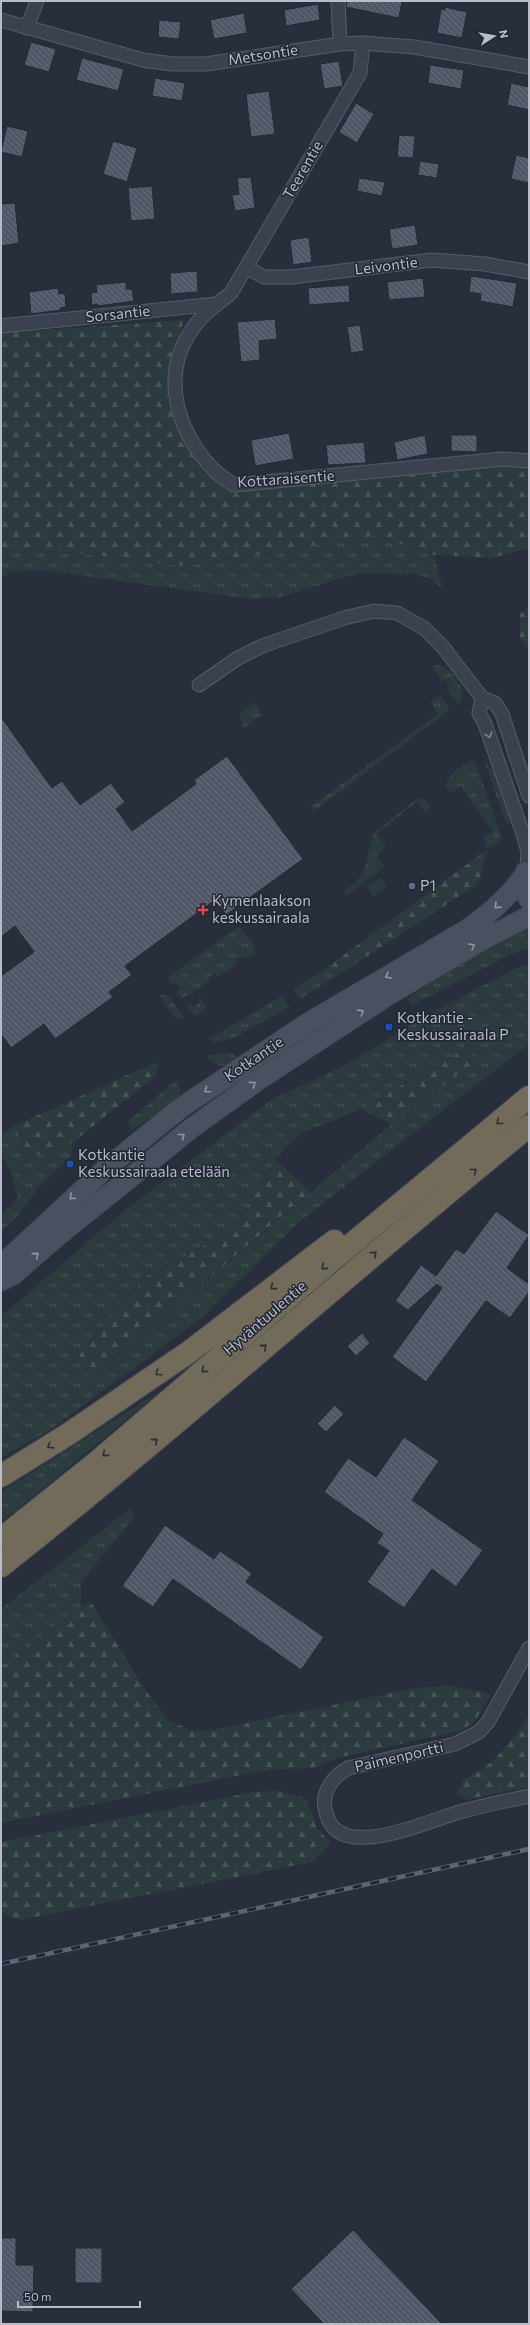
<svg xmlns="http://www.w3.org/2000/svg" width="530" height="2325" font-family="Commissioner,sans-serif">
  <defs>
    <pattern id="grass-tufts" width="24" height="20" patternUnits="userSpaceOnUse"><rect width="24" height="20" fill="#2b3b3e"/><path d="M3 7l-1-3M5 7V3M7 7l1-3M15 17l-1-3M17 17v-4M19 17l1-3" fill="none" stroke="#485558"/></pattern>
    <pattern id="forest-firs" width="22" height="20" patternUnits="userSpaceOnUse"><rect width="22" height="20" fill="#2b3b3e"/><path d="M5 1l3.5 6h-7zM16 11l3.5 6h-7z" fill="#485558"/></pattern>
    <pattern id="building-back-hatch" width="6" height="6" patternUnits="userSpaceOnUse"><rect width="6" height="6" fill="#515767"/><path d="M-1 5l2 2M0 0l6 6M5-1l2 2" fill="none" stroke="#686d7b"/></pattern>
  </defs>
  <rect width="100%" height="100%" fill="#282e3c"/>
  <path fill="url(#grass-tufts)" fill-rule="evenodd" d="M 375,536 L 434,555 L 443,589 L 429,578 L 412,574 L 359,573 L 280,597 L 251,599 L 40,570 L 11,572 L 1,578 L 1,550 L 15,549 L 87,554 L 183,566 Z
    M 437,665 C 451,668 463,684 463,698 L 458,704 L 447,689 L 450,686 L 445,679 L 442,681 L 433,667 Z
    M 441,695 L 450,710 L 314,811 L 310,807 L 438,714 L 431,702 Z
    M 254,702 L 263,714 L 244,728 L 239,715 Z
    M 475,761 L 502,839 L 489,848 L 483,838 L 493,831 L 460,786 L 450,793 L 446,786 C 448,774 464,763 475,761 Z
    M 485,763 L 494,770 L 512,822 L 506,824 Z
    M 418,798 L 425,800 L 431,807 L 425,812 L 417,802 L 376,834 L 386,847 L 376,856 L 385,867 L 346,896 L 343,892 L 356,882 L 364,871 L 373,833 Z
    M 380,877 L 387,886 L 373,896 L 367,887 Z
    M 239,926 L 256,948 L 254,949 L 256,953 L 245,959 L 242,956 L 235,961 L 236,965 L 217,977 L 215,973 L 208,977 L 210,981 L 182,999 L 177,991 L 181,989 L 175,982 L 172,984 L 167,978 Z
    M 529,928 L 529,948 L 512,954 L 413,1005 L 407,999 C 446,972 483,943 529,928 Z
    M 529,965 L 529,1044 L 299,1222 L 203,1317 L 53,1428 L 1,1458 L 1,1316 L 125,1210 L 271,1100 L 347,1064 L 422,1018 L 516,968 ZM 465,1049 L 476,1060 L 392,1124 L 91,1378 L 79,1354 L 146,1277 L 233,1230 L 275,1159 L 303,1132 L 338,1119 L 360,1109 Z
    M 322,971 L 338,975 L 300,999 L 293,989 Z
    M 159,995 L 168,995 L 185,1019 L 175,1018 Z
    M 282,996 L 289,1007 L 238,1036 L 215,1043 L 208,1039 Z
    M 200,997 L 207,1008 L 195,1016 L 187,1006 L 191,1003 L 193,1007 L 200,1002 L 198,998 Z
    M 230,1052 L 240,1060 C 227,1067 218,1068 207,1058 L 211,1055 Z
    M 176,1080 L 180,1089 L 179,1100 L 171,1107 L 132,1129 L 127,1122 Z
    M 11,1127 L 27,1149 L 41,1156 L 72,1143 L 71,1157 L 40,1186 L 16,1218 L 1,1232 L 1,1215 L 18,1198 L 10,1169 L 1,1155 L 1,1136 Z
    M 163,1389 L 17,1510 L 1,1522 L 1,1492 Z
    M 131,1508 L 134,1518 L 81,1582 L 81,1606 L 1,1667 L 1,1609 Z"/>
  <path fill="url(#forest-firs)" d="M 184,320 L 169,368 L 168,400 L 182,439 L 205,473 L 229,491 L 500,465 L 529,468 L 529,548 L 492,558 L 434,555 L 375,536 L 183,566 L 87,554 L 15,549 L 1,550 L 1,333 Z
    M 529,607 L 529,648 L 520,639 L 520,614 Z
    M 489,848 L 478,884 L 338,975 L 322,971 Z
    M 465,1049 L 477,1060 L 392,1124 L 360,1109 Z
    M 157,1062 L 156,1076 L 72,1143 L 41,1156 L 27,1149 L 11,1127 Z
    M 275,1159 L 310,1192 L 90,1379 L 79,1354 L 146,1277 L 233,1230 Z
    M 91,1602 L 144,1688 L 168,1720 L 193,1731 L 217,1729 L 415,1688 L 454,1686 L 491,1694 L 474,1723 L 459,1731 L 342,1757 L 313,1768 L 266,1770 L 1,1823 L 1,1667 L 81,1606 Z
    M 529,1715 L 529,1787 L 465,1800 L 457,1794 L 464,1779 C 495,1766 511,1741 529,1715 Z
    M 280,1791 L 306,1798 L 317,1828 L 331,1843 L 312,1862 L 20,1920 L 1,1912 L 1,1842 L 254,1792 Z"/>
  <path fill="url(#building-back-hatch)" stroke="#222834" d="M 347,1 L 402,1 L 399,18 L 346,7 Z
    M 318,4 L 320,20 L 286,26 L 284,10 Z
    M 445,7 L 467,12 L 462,38 L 437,33 L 441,9 L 445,10 Z
    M 244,13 L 247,33 L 214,39 L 210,20 Z
    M 159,20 L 181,22 L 179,39 L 158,37 Z
    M 31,42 L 56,49 L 49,72 L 24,65 Z
    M 82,58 L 124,69 L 118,91 L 76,80 Z
    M 339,61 L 343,86 L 324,89 L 320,64 Z
    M 430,65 L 464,70 L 461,89 L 428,83 Z
    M 155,78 L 185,83 L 182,101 L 152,96 Z
    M 511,83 L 529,87 L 529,110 L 507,105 Z
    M 269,91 L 275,134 L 251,137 L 246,94 Z
    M 356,103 L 374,114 L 357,143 L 339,132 Z
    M 7,126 L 28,131 L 22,157 L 1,152 Z
    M 399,135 L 415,136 L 413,158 L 397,157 Z
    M 113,141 L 137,148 L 127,182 L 103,174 Z
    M 516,155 L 529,158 L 529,183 L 511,179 Z
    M 420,161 L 439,164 L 437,178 L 418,175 Z
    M 251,177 L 255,208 L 235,211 L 232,195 L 239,194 L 237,178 Z
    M 359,178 L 385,182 L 382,196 L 357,191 Z
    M 152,186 L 155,219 L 131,221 L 128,188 Z
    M 15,203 L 19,243 L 1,246 L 1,204 Z
    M 415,225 L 418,245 L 392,249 L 389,229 Z
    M 309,237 L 312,262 L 293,265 L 290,240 Z
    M 197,271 L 198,292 L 171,294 L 170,273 Z
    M 471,276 L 517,283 L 513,307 L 480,301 L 481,294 L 469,292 Z
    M 423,278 L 425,297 L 389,300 L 387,282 Z
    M 126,282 L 126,289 L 132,289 L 134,301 L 98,306 L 98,304 L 92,305 L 91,293 L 97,292 L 96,285 Z
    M 349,285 L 350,302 L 309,305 L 308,288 Z
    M 58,288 L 59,294 L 65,293 L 66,307 L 60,308 L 61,310 L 31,314 L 29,292 Z
    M 275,319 L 277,339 L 259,341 L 260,360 L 241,362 L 237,322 Z
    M 360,325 L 364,351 L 351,353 L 347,327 Z
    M 289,433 L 294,459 L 255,466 L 251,440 Z
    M 425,435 L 428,454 L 397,460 L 394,442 Z
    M 451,435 L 477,435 L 477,452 L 451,451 Z
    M 364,442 L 366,463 L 328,465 L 326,445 Z
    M 1,717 L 52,788 L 62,781 L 80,805 L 111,783 L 125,802 L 116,809 L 132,831 L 196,784 L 194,780 L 227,756 L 303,859 L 226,915 L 215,900 L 125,966 L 132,975 L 109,992 L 113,997 L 55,1039 L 44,1024 L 11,1048 L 1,1034 L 1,976 L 34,952 L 15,926 L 1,937 Z
    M 496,1211 L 529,1235 L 507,1268 L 529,1284 L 529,1292 L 510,1318 L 486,1301 L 426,1382 L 392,1357 L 442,1288 L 437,1284 L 408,1310 L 395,1301 L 421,1265 L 436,1276 L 456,1249 L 464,1254 Z
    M 362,1333 L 370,1343 L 356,1356 L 347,1346 Z
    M 335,1405 L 344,1414 L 326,1432 L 317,1424 Z
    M 404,1437 L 439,1461 L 412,1500 L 483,1550 L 456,1587 L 432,1569 L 404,1608 L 367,1582 L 389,1551 L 377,1543 L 383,1534 L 324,1492 L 348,1458 L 376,1477 Z
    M 165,1525 L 214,1559 L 220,1551 L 252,1573 L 246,1582 L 324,1637 L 301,1670 L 173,1579 L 153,1607 L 122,1586 Z
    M 353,2230 L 442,2324 L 324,2324 L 291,2289 Z
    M 1,2238 L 16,2238 L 16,2265 L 34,2265 L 33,2312 L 1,2311 Z
    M 75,2248 L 102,2248 L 102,2283 L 75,2283 Z"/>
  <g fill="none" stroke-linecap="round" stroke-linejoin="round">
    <g stroke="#565c68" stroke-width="15">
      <path id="street" d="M 338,1 L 340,44
        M 1,20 L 143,60 L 172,64 L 206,64 L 340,44 L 363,43 L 414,47 L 529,67
        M 27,28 L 37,1
        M 246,267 L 264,277 L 292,277 L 432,260 L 485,264 L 529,272
        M 217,304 C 208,311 199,319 193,328 C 160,375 176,429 212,468 C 218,475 227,480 234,485 L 503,459 L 529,461
        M 1,326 L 217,304 L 231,293 L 360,73 L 363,43
        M 199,685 L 238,658 L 262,646 L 344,618 L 374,611 L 397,613 L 424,628 L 443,647 L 482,698 L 495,703 L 502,714 L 529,796
        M 482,698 L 479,713 L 485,724 L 523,834 L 528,852 L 527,867
        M 529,1648 L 488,1722 L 479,1732 L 455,1744 L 348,1768 C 336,1775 328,1783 325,1797 C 323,1805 326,1814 329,1821 C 348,1860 435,1818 463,1811 C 485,1805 507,1801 529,1796"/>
    </g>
    <g stroke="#444a56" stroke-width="21">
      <path id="secondary" d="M 525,872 C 522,881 524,892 529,900
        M 1,1265 L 104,1170 L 182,1107 L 306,1024 L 466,930 C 488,915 507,899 523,877
        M 1,1281 L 13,1275 L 59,1235 L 193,1127 L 260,1079 L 387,996 L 484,939 L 529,916"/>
    </g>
    <g stroke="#434955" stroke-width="24">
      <path id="highway" d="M 1,1476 L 67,1435 L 189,1352 L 334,1241
        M 1,1539 L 98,1461 L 336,1257 L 529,1097
        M 1,1566 C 181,1424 351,1270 529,1126"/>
    </g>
    <use href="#street" stroke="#3b414d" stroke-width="13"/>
    <use href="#secondary" stroke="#4a505f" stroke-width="19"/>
    <use href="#highway" stroke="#726b59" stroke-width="22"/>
    <g stroke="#5e6473" stroke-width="4.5">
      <path id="rail" d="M 1,1964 L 529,1849"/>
    </g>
    <use href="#rail" stroke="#202632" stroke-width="3" stroke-dasharray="9" stroke-linecap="butt"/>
  </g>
  <defs><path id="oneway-chevron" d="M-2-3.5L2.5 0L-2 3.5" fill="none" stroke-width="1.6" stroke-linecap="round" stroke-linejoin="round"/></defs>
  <use stroke="#7f8591" href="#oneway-chevron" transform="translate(489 735) rotate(70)"/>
  <g stroke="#9196a3">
    <use href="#oneway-chevron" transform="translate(497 906) rotate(136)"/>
    <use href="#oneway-chevron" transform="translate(472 946) rotate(-31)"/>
    <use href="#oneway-chevron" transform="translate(388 976) rotate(150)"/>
    <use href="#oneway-chevron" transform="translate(361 1012) rotate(-32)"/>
    <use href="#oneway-chevron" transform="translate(253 1084) rotate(-36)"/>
    <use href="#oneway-chevron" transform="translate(207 1090) rotate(145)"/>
    <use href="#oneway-chevron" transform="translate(182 1136) rotate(-38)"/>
    <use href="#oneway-chevron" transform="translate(72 1197) rotate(138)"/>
    <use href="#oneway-chevron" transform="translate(36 1255) rotate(-41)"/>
  </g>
  <g stroke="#282d36">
    <use href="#oneway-chevron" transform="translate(499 1122) rotate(141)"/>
    <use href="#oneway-chevron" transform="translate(474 1171) rotate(-39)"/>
    <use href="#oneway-chevron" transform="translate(374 1254) rotate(-40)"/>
    <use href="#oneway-chevron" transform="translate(324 1267) rotate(140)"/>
    <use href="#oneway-chevron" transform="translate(273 1287) rotate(143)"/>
    <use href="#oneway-chevron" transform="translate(264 1347) rotate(-40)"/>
    <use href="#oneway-chevron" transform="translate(204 1370) rotate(140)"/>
    <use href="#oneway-chevron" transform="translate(158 1373) rotate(145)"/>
    <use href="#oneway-chevron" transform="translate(155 1441) rotate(-40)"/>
    <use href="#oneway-chevron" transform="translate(50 1446) rotate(148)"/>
    <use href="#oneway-chevron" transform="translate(105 1454) rotate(140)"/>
  </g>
  <circle fill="#5c6f8a" stroke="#202632" stroke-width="1.5" cx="412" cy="886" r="4"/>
  <path fill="#e0444e" stroke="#202632" stroke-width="1.5" d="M201 904h4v4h4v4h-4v4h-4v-4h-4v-4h4z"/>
  <g fill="#1a4fb4" stroke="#202632" stroke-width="1.5">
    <rect x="385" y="1023" width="8" height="8" rx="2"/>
    <rect x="66" y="1160" width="8" height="8" rx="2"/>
  </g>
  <g text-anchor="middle" stroke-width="3" stroke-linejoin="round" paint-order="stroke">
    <g font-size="15" fill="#b7bcc8" stroke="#202632">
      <text transform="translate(263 55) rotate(-9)" y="5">Metsontie</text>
      <text transform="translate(303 170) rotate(-60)" y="5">Teerentie</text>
      <text transform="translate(386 266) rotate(-7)" y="5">Leivontie</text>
      <text transform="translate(118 314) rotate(-6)" y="5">Sorsantie</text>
      <text transform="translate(286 479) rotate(-4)" y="5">Kottaraisentie</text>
      <text transform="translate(254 1059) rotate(-34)" y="5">Kotkantie</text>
      <text transform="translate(265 1318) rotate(-41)" y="5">Hyväntuulentie</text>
      <text transform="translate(399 1757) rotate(-13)" y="5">Paimenportti</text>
    </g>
    <g font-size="15" fill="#b7bcc8" stroke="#202632" text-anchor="start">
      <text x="420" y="891">P1</text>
      <text x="212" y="906">Kymenlaakson<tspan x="212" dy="17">keskussairaala</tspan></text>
      <text x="397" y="1023">Kotkantie -<tspan x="397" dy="17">Keskussairaala P</tspan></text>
      <text x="78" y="1160">Kotkantie<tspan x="78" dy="17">Keskussairaala etelään</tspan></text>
    </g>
  </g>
  <rect width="530" height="2325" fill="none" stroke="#b7bcc8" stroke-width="4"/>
  <g transform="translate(494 36) rotate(78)" stroke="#202632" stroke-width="3" paint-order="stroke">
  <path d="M0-3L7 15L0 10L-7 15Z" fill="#b7bcc8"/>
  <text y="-6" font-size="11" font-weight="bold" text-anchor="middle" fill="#b7bcc8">N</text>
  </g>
  <path d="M18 2301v6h122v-6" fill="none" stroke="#b7bcc8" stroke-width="2"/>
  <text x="24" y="2301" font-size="12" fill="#b7bcc8" stroke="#202632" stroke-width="3" paint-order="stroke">50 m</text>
</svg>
